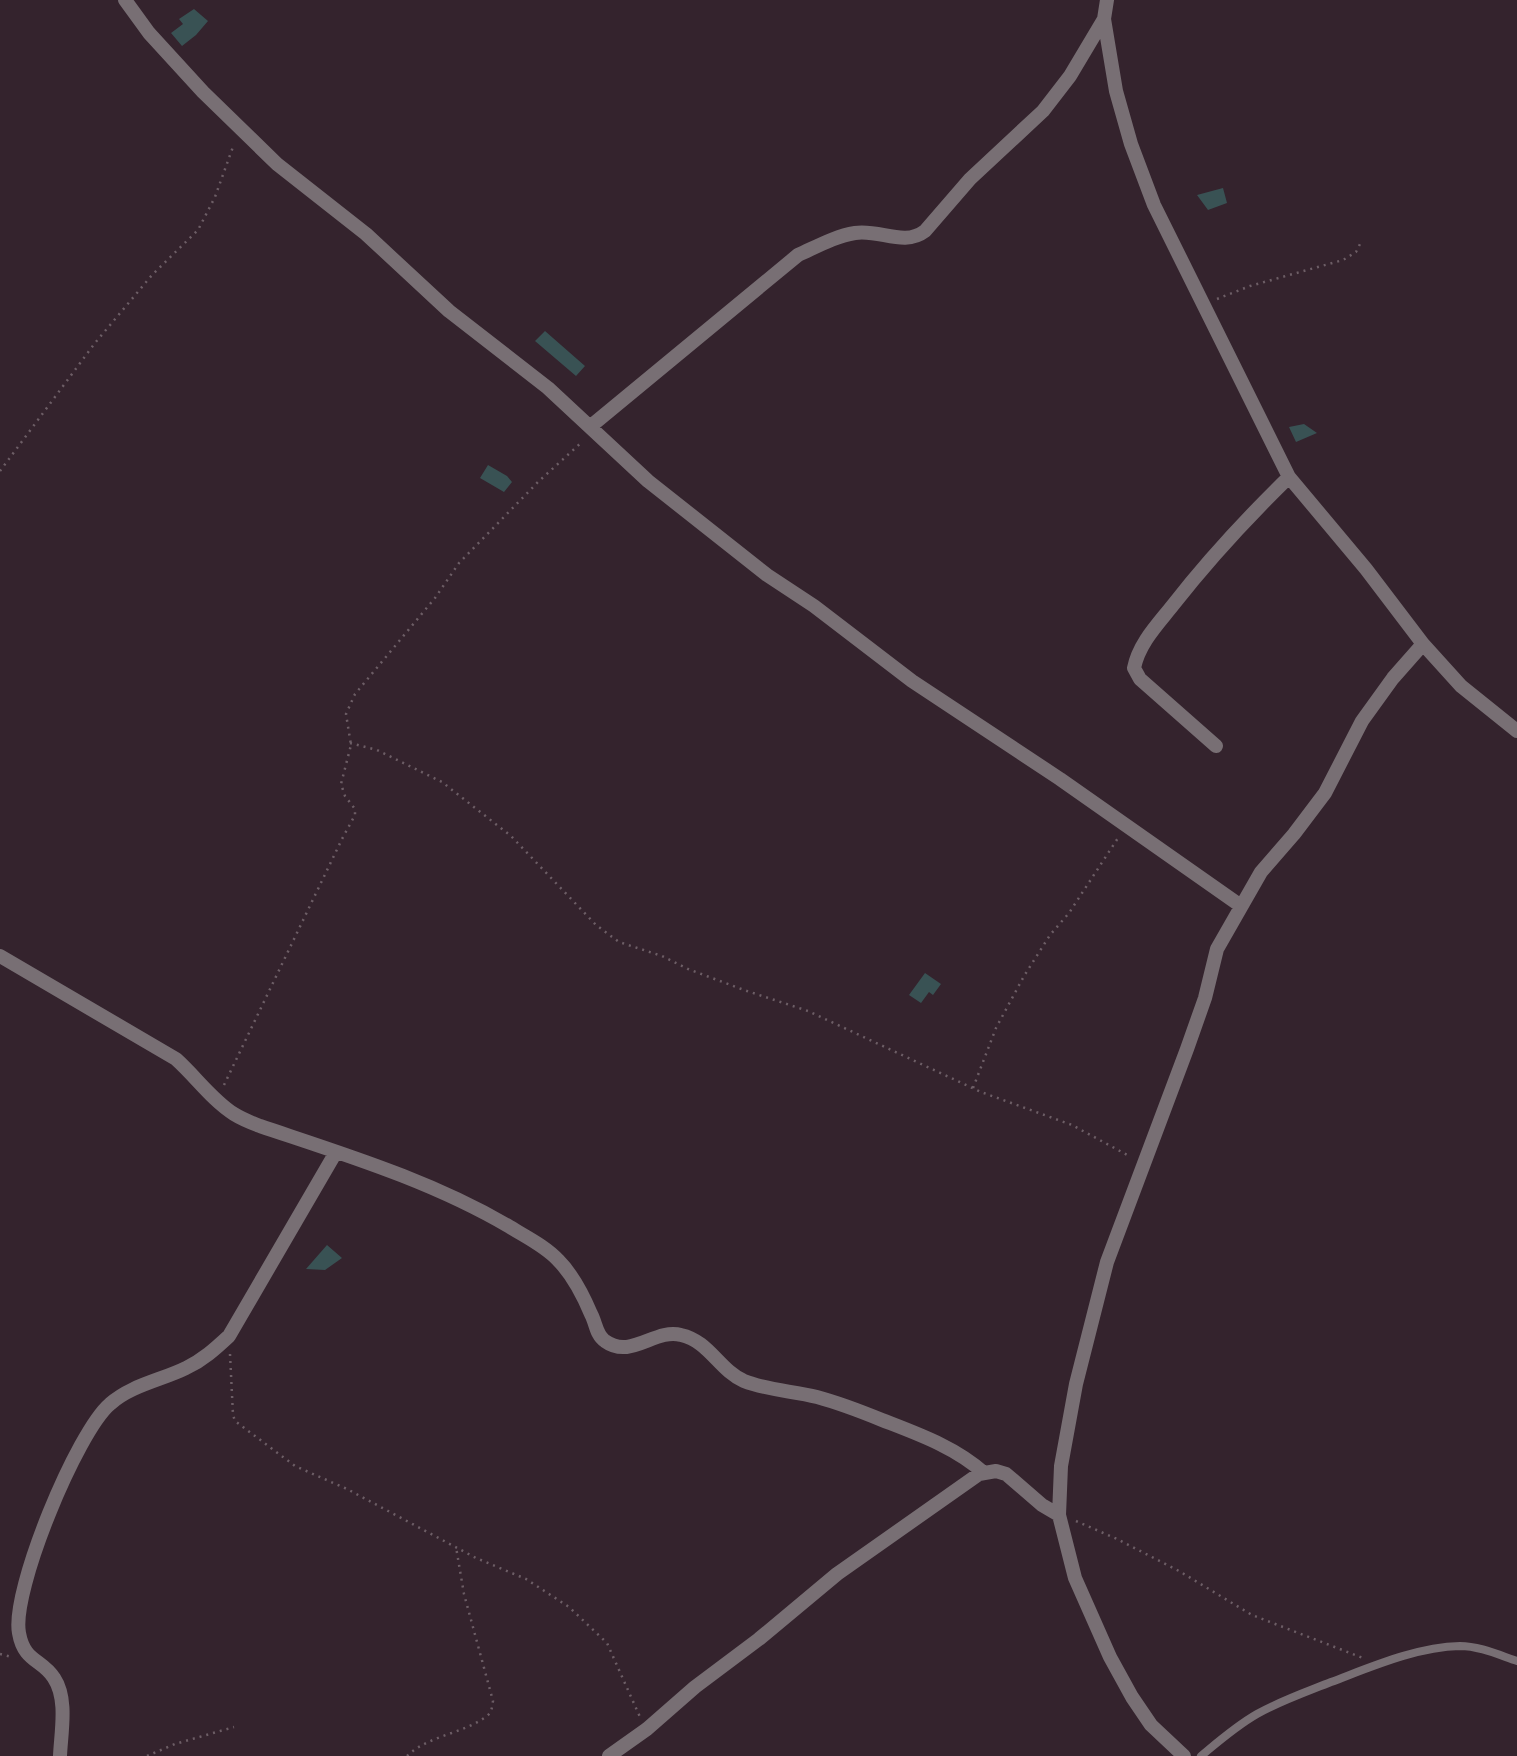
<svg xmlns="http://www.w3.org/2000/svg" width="1517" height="1756" font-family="'Noto Sans',sans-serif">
  <rect width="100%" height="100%" fill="#34232d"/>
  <path fill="#395254" d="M 194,9 L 208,21 L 196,35 L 182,46 L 171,33 L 183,24 L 179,19 Z
    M 1223,188 L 1227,203 L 1208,210 L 1197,195 Z
    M 545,331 L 585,366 L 576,376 L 535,341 Z
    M 1304,424 L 1317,433 L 1296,442 L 1289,427 Z
    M 488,465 L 507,476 L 512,482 L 504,492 L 480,478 Z
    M 925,973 L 941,984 L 933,995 L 929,992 L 921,1003 L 909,995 Z
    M 327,1245 L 342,1258 L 325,1270 L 306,1269 Z"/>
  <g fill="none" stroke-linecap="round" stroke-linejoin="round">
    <path stroke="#6d5e66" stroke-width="2.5" stroke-dasharray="2 5" stroke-linecap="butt" d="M 1217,299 L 1250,286 L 1343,260 L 1356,252 L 1361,242
      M 0,471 L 95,343 L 152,275 L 198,230 L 215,197 L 234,144
      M 350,743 L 377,750 L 442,782 L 511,836 L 596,925 L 619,942 L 662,956 L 688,969 L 744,990 L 808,1011 L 981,1092 L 1072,1125 L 1131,1157
      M 224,1085 L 342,839 L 355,815 L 355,809 L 345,796 L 341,784 L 351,745 L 346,714 L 355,694 L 435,598 L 459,563 L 539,481 L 582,442
      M 973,1088 L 996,1028 L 1024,976 L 1050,935 L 1069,913 L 1118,838
      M 230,1354 L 233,1415 L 235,1421 L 295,1466 L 347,1489 L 476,1558 L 526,1579 L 569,1607 L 607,1643 L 640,1717
      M 1076,1521 L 1117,1539 L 1179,1571 L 1252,1615 L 1363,1658
      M 0,1654 L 12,1657
      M 147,1756 L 175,1744 L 234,1727
      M 407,1756 C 429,1735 463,1734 487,1716 C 492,1712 492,1707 493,1701 L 464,1594 L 456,1547"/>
    <path stroke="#786f74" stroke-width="8" d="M 1201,1756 C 1219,1741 1236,1726 1257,1714 C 1280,1701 1306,1692 1331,1682 C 1371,1667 1416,1647 1460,1646 C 1479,1646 1499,1655 1517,1661"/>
    <path stroke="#786f74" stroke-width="14" d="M 125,0 L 149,33 L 203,92 L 277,164 L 366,234 L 449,311 L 548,388 L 648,481 L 767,575 L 814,606 L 912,681 L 1060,779 L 1241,906
      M 1107,0 L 1104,19 L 1116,91 L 1131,144 L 1154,205 L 1289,477 L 1366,569 L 1423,644 L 1461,686 L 1517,731
      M 591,426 L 798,255 C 816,247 835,236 855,233 C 880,229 904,247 925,231 L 970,179 L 1043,111 L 1070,76 L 1104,19
      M 1216,746 L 1140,679 L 1134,668 C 1139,643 1158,624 1173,605 C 1209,559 1248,517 1289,477
      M 0,956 L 176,1059 C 196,1077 212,1100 234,1114 C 242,1119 252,1123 260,1126 C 346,1155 432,1181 510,1227 C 526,1237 545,1246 558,1260 C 573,1275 583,1295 591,1314 C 596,1323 596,1335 605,1341 C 631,1360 655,1328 681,1335 C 709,1341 719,1370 744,1381 C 766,1390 793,1391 817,1397 C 839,1403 860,1411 882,1420 C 918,1434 955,1447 984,1473
      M 60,1756 C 61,1732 68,1699 54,1678 C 42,1659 24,1662 19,1633 C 11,1591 77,1432 110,1404 C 131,1385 162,1380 186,1368 C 203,1360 215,1349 229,1336 L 336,1152
      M 609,1756 L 647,1729 L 695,1687 L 759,1639 L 837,1574 L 979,1474 L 996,1471 L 1006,1474 L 1042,1505 L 1059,1515
      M 1184,1756 L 1151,1725 L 1132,1697 L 1110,1657 L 1075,1578 L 1059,1515 L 1061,1466 L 1076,1384 L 1107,1262 L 1187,1049 L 1205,998 L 1217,949 L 1261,872 L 1294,834 L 1325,793 L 1362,721 L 1393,678 L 1423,644"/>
  </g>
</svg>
